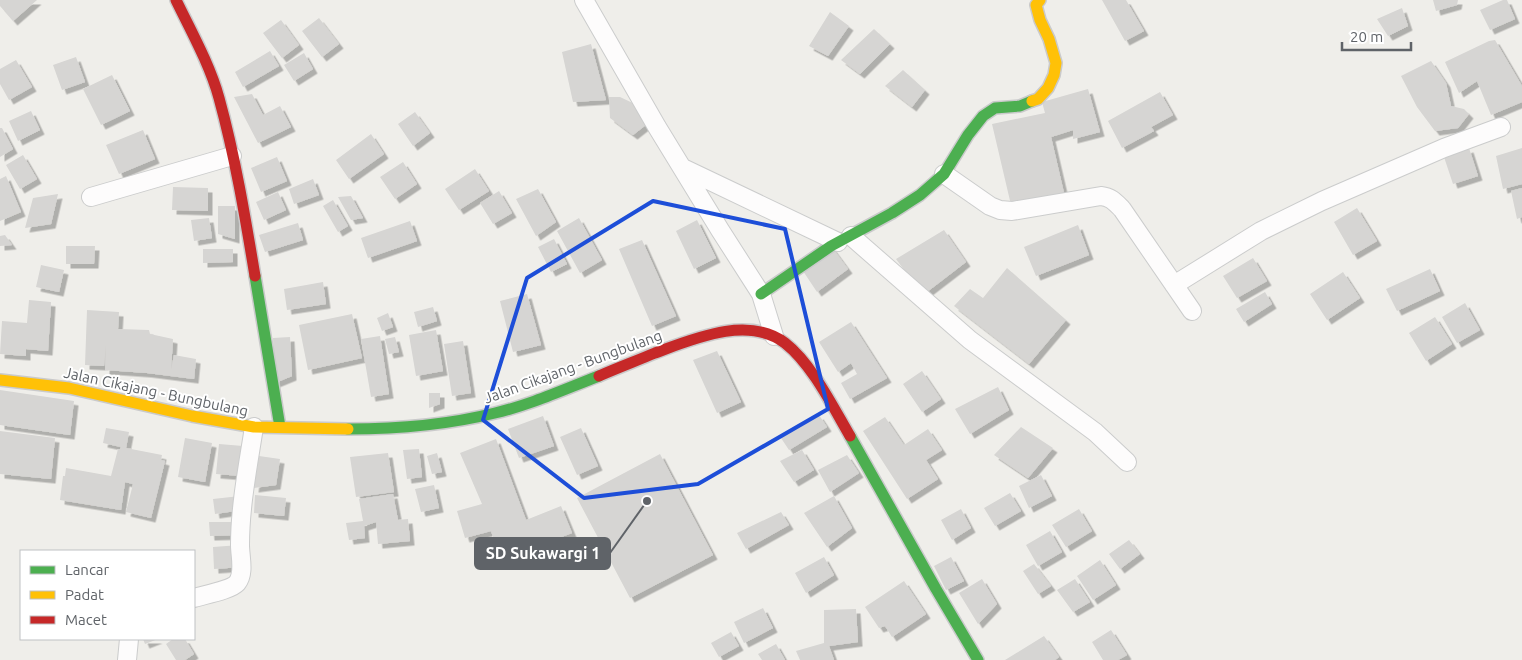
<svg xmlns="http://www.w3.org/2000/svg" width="1522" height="660" font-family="Ubuntu,sans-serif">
  <defs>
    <filter id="shadow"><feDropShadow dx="4.5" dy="4.5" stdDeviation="0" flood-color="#0004"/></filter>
  </defs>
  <rect width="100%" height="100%" fill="#efeeea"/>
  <path fill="#d6d5d3" filter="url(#shadow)" d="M 0,0 L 37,0 L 13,21 L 0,6 Z
    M 1102,0 L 1126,0 L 1144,31 L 1125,41 Z
    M 1433,0 L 1458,0 L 1457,5 L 1436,11 Z
    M 1503,0 L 1507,0 L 1515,19 L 1490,30 L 1480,10 Z
    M 1402,8 L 1408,26 L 1388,36 L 1377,19 Z
    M 830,12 L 849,26 L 828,56 L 809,46 Z
    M 319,18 L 339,44 L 322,57 L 302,31 Z
    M 281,20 L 299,45 L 282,58 L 263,33 Z
    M 874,29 L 890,44 L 860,74 L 841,60 Z
    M 1495,40 L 1522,86 L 1522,102 L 1491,115 L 1477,81 L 1459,93 L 1445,62 L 1489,41 Z
    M 591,44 L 606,100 L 573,102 L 562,52 Z
    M 270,51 L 279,66 L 243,87 L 235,72 Z
    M 304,53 L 313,69 L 294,81 L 284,65 Z
    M 76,57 L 85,82 L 62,90 L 53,65 Z
    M 16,60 L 32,87 L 9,100 L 0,84 L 0,69 Z
    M 1431,61 L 1446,83 L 1451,106 L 1464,109 L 1469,114 L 1458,128 L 1435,131 L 1417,107 L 1401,76 Z
    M 903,70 L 925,90 L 912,107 L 885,86 Z
    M 112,75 L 130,111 L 101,125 L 83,89 Z
    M 1088,89 L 1100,132 L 1073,139 L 1073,130 L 1051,137 L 1064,193 L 1011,205 L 992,124 L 1045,113 L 1042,102 Z
    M 1160,92 L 1173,115 L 1151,127 L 1154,131 L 1122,148 L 1108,121 Z
    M 252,94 L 263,115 L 280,106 L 291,127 L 258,143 L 234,97 Z
    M 609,97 L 620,97 L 639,106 L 647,124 L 633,135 L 610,118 Z
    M 31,111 L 40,130 L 18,141 L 9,121 Z
    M 415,112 L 430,133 L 413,146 L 398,124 Z
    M 0,128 L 2,128 L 13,149 L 0,157 Z
    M 143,130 L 155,159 L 119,174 L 106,145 Z
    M 371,134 L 384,154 L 349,179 L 336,160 Z
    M 1469,148 L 1478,176 L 1453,184 L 1444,157 Z
    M 1522,148 L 1522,184 L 1503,189 L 1496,156 Z
    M 23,155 L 37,179 L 20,189 L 6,165 Z
    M 277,157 L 287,181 L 261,192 L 251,168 Z
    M 403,162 L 417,184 L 395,199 L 380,177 Z
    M 475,169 L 489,191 L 459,210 L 445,189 Z
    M 6,176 L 21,212 L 0,221 L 0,179 Z
    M 313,179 L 319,195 L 294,204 L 289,189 Z
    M 173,187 L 208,188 L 208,211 L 172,210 Z
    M 1522,188 L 1522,217 L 1517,219 L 1511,191 Z
    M 538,189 L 556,222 L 536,236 L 516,199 Z
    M 499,191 L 512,213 L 493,224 L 480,203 Z
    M 278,192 L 286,210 L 264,220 L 256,202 Z
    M 58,194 L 51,224 L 25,228 L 33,198 Z
    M 351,196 L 363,218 L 351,220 L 338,197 Z
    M 333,200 L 348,226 L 338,232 L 323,206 Z
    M 218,206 L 235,206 L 235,239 L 218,234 Z
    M 1357,208 L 1377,241 L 1353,255 L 1334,222 Z
    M 209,218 L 212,238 L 194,241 L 191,220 Z
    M 579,218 L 602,260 L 580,273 L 557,231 Z
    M 697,220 L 716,258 L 694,269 L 676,231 Z
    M 410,221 L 417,241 L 368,258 L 361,238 Z
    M 298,223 L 303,240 L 265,252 L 259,235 Z
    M 1078,225 L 1089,255 L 1036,276 L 1024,247 Z
    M 944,230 L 966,262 L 923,295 L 896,259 Z
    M 5,235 L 12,245 L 0,246 L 0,236 Z
    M 554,239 L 567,264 L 551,272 L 538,247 Z
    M 642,240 L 676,316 L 652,326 L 619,249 Z
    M 66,246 L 95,246 L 94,264 L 66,264 Z
    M 831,246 L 848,269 L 817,292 L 801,268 Z
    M 203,249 L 233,249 L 233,262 L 203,263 Z
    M 1253,258 L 1267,281 L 1237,298 L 1223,276 Z
    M 41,265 L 64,270 L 59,292 L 36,287 Z
    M 1007,268 L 1066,320 L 1029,364 L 954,306 L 970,289 L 983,298 Z
    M 1430,269 L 1440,291 L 1397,311 L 1386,289 Z
    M 1343,272 L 1360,298 L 1327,320 L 1310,294 Z
    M 323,282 L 326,304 L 287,310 L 284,289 Z
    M 1265,292 L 1272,304 L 1244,322 L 1236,309 Z
    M 527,294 L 541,345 L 513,352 L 500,301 Z
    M 29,300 L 51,302 L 48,351 L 26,349 L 26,356 L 0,354 L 2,321 L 27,323 Z
    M 1465,303 L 1480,330 L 1457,343 L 1442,317 Z
    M 433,307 L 437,321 L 418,327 L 414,312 Z
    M 87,310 L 119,312 L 118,329 L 149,330 L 150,334 L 173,339 L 171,370 L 174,355 L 196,359 L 194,379 L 147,373 L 105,370 L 106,345 L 104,366 L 85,365 Z
    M 388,313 L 393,327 L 382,331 L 377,318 Z
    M 352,314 L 362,358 L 308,370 L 299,325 Z
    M 1435,317 L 1452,344 L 1426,361 L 1409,333 Z
    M 851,322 L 887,378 L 850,399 L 841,383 L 857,374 L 851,363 L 838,372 L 819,342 Z
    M 436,330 L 443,371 L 416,376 L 409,335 Z
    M 380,336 L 389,394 L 371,397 L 361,339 Z
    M 290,337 L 292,376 L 275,383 L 273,338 Z
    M 395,337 L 399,352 L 389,354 L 385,339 Z
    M 463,341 L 471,393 L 452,396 L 444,344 Z
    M 717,351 L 741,402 L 717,413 L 693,360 Z
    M 922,371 L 941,399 L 922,412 L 903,384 Z
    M 998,387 L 1009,410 L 970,434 L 955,409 Z
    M 0,390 L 74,401 L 70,435 L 0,425 Z
    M 429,393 L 440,393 L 440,404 L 429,408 Z
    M 819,415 L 827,427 L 789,450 L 781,438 Z
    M 543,416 L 554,446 L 519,458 L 508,429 Z
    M 885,417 L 904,445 L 928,429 L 942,450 L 926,460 L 938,479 L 907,499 L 863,431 Z
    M 1021,427 L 1053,448 L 1028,478 L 994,455 Z
    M 106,428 L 129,432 L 126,448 L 162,455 L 161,460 L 165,461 L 151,518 L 126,512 L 133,484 L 125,482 L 121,510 L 60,500 L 63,476 L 65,476 L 66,468 L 111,476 L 118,449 L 120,449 L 121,447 L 103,443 Z
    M 581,428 L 598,466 L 577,475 L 560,437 Z
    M 0,431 L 55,438 L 51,479 L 0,474 Z
    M 185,438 L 212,443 L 205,482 L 178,477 Z
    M 496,439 L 526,520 L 561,506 L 572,533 L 501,560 L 491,531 L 465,538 L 457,511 L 482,504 L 460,453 Z
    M 219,444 L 243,446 L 241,476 L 216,474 Z
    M 419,449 L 422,477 L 407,479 L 403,450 Z
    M 802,450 L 814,470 L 794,482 L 780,461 Z
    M 388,453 L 394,492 L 356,497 L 350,457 Z
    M 437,453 L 442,472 L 432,474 L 427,456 Z
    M 660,454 L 713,555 L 630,598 L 577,498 Z
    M 847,455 L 859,473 L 830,492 L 818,470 Z
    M 259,456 L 280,459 L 276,485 L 254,488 Z
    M 1041,475 L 1052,496 L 1029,508 L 1019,486 Z
    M 434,485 L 439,508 L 421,512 L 415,489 Z
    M 1010,493 L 1021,511 L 995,526 L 984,508 Z
    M 393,494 L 398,520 L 408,519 L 410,541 L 378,544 L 376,522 L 364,526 L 365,538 L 349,540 L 346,523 L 363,521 L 359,499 Z
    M 255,495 L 286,498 L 284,516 L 254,513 Z
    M 240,496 L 242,510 L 215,514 L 213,499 Z
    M 834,496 L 852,528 L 827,547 L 804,513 Z
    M 961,509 L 971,528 L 952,540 L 941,520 Z
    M 1079,509 L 1092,531 L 1066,547 L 1052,525 Z
    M 781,512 L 789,525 L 746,549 L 737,533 Z
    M 209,522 L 234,522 L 241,535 L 210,536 Z
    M 1050,531 L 1062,552 L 1038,566 L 1026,545 Z
    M 1129,540 L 1140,554 L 1120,569 L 1109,554 Z
    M 240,545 L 242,567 L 214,569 L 213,547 Z
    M 824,557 L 834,575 L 806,593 L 795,573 Z
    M 951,557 L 964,581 L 946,590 L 934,566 Z
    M 1100,560 L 1116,585 L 1093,600 L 1077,576 Z
    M 1034,564 L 1051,586 L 1038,594 L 1023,571 Z
    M 982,579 L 997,604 L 978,624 L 959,593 Z
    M 1075,579 L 1090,602 L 1073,612 L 1057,590 Z
    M 904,581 L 926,614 L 892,637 L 885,626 L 879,628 L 865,607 Z
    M 763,608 L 773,628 L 744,643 L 734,622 Z
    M 856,609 L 858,642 L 829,646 L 834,660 L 800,660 L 796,651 L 824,643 L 824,610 Z
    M 1111,630 L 1127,655 L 1118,660 L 1103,660 L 1092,642 Z
    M 731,632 L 739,646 L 719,657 L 711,643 Z
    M 1044,636 L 1059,657 L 1055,660 L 1005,660 Z
    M 143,639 L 158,639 L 145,644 Z
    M 173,639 L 185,639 L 194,654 L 185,660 L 176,660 L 166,644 Z
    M 776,644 L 785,660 L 762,660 L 758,654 Z"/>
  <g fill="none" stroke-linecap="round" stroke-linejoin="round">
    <g stroke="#cbcccc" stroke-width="20">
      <path id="street" d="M 584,0 L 657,127 L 720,230 L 761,294 L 774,336
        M 683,168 L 838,242
        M 944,174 L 990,206 L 1000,210 L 1012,211 L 1101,196 C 1111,197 1115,202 1122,209 L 1192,311
        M 91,197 L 232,156
        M 851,236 L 970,340 L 1095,432 L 1127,462
        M 1174,285 L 1261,231 L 1322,201 L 1444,148 L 1501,127
        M 194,598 C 203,595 231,590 237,583 C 245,573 240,557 240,545 C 240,506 248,466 254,427
        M 127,660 L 129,639"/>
    </g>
    <g stroke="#cacacb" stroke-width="14">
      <path id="fast" d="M 255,276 L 280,427
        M 761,294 L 831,246 L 892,213 L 920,195 L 944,174 L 968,135 L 983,116 L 995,108 L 1020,106 L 1032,101
        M 348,429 C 397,429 447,425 495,413 C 530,405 565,389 599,376
        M 850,436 L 936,589 L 978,660"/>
    </g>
    <g stroke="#cacacb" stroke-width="14">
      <path id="slow" d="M 1032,101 L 1038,99 L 1048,88 L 1054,75 L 1056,63 L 1049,39 L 1040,20 L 1036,5 L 1040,0
        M 0,380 L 69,388 L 192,416 L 254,427 L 348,429"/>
    </g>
    <g stroke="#cacacb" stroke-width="14">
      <path id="jam" d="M 176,0 C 191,31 210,65 219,98 C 235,156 245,216 255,276
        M 599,376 C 617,368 636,361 655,353 C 693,339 748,315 785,343 C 812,364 833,407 850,436"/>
    </g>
    <use href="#street" stroke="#fdfcfc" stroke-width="18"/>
    <use href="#fast" stroke="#4caf50" stroke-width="11"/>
    <use href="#slow" stroke="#ffc107" stroke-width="11"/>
    <use href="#jam" stroke="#c62828" stroke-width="11"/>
  </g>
  <path fill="none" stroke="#1d4ed8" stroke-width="4" stroke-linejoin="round" d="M 653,201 L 785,229 L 828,409 L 698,484 L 584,498 L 483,420 L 527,278 Z"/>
  <g text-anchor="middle" stroke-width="4" stroke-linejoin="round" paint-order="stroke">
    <g font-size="15" fill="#5f6368" stroke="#fff">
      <text transform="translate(573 367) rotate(-20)" y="5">Jalan Cikajang - Bungbulang</text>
      <text transform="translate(156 392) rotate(12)" y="5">Jalan Cikajang - Bungbulang</text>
    </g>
  </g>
  <path fill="none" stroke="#5f6368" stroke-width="2" d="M647 501L610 553"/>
  <circle fill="#5f6368" stroke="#fff" stroke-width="2" cx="647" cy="501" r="5"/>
  <rect fill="#5f6368" stroke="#5f6368" stroke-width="2" x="475" y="538" width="135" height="31" rx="5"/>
  <g font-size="16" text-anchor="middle" font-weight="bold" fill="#fff">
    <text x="543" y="559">SD Sukawargi 1</text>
  </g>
  <rect x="20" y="550" width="175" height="90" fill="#ffffff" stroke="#bfc1c3"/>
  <rect x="30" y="566" width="25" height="8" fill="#4caf50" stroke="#bfc1c3"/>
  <text x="65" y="575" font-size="15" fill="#5f6368">Lancar</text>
  <rect x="30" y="591" width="25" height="8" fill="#ffc107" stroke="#bfc1c3"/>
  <text x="65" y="600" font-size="15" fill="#5f6368">Padat</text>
  <rect x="30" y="616" width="25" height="8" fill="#c62828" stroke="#bfc1c3"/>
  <text x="65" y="625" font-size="15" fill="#5f6368">Macet</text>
  <path d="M1342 42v8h69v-8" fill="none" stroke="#5f6368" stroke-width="2.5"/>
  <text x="1350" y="42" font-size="15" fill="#5f6368" stroke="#ffffff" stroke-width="4" paint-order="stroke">20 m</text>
</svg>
